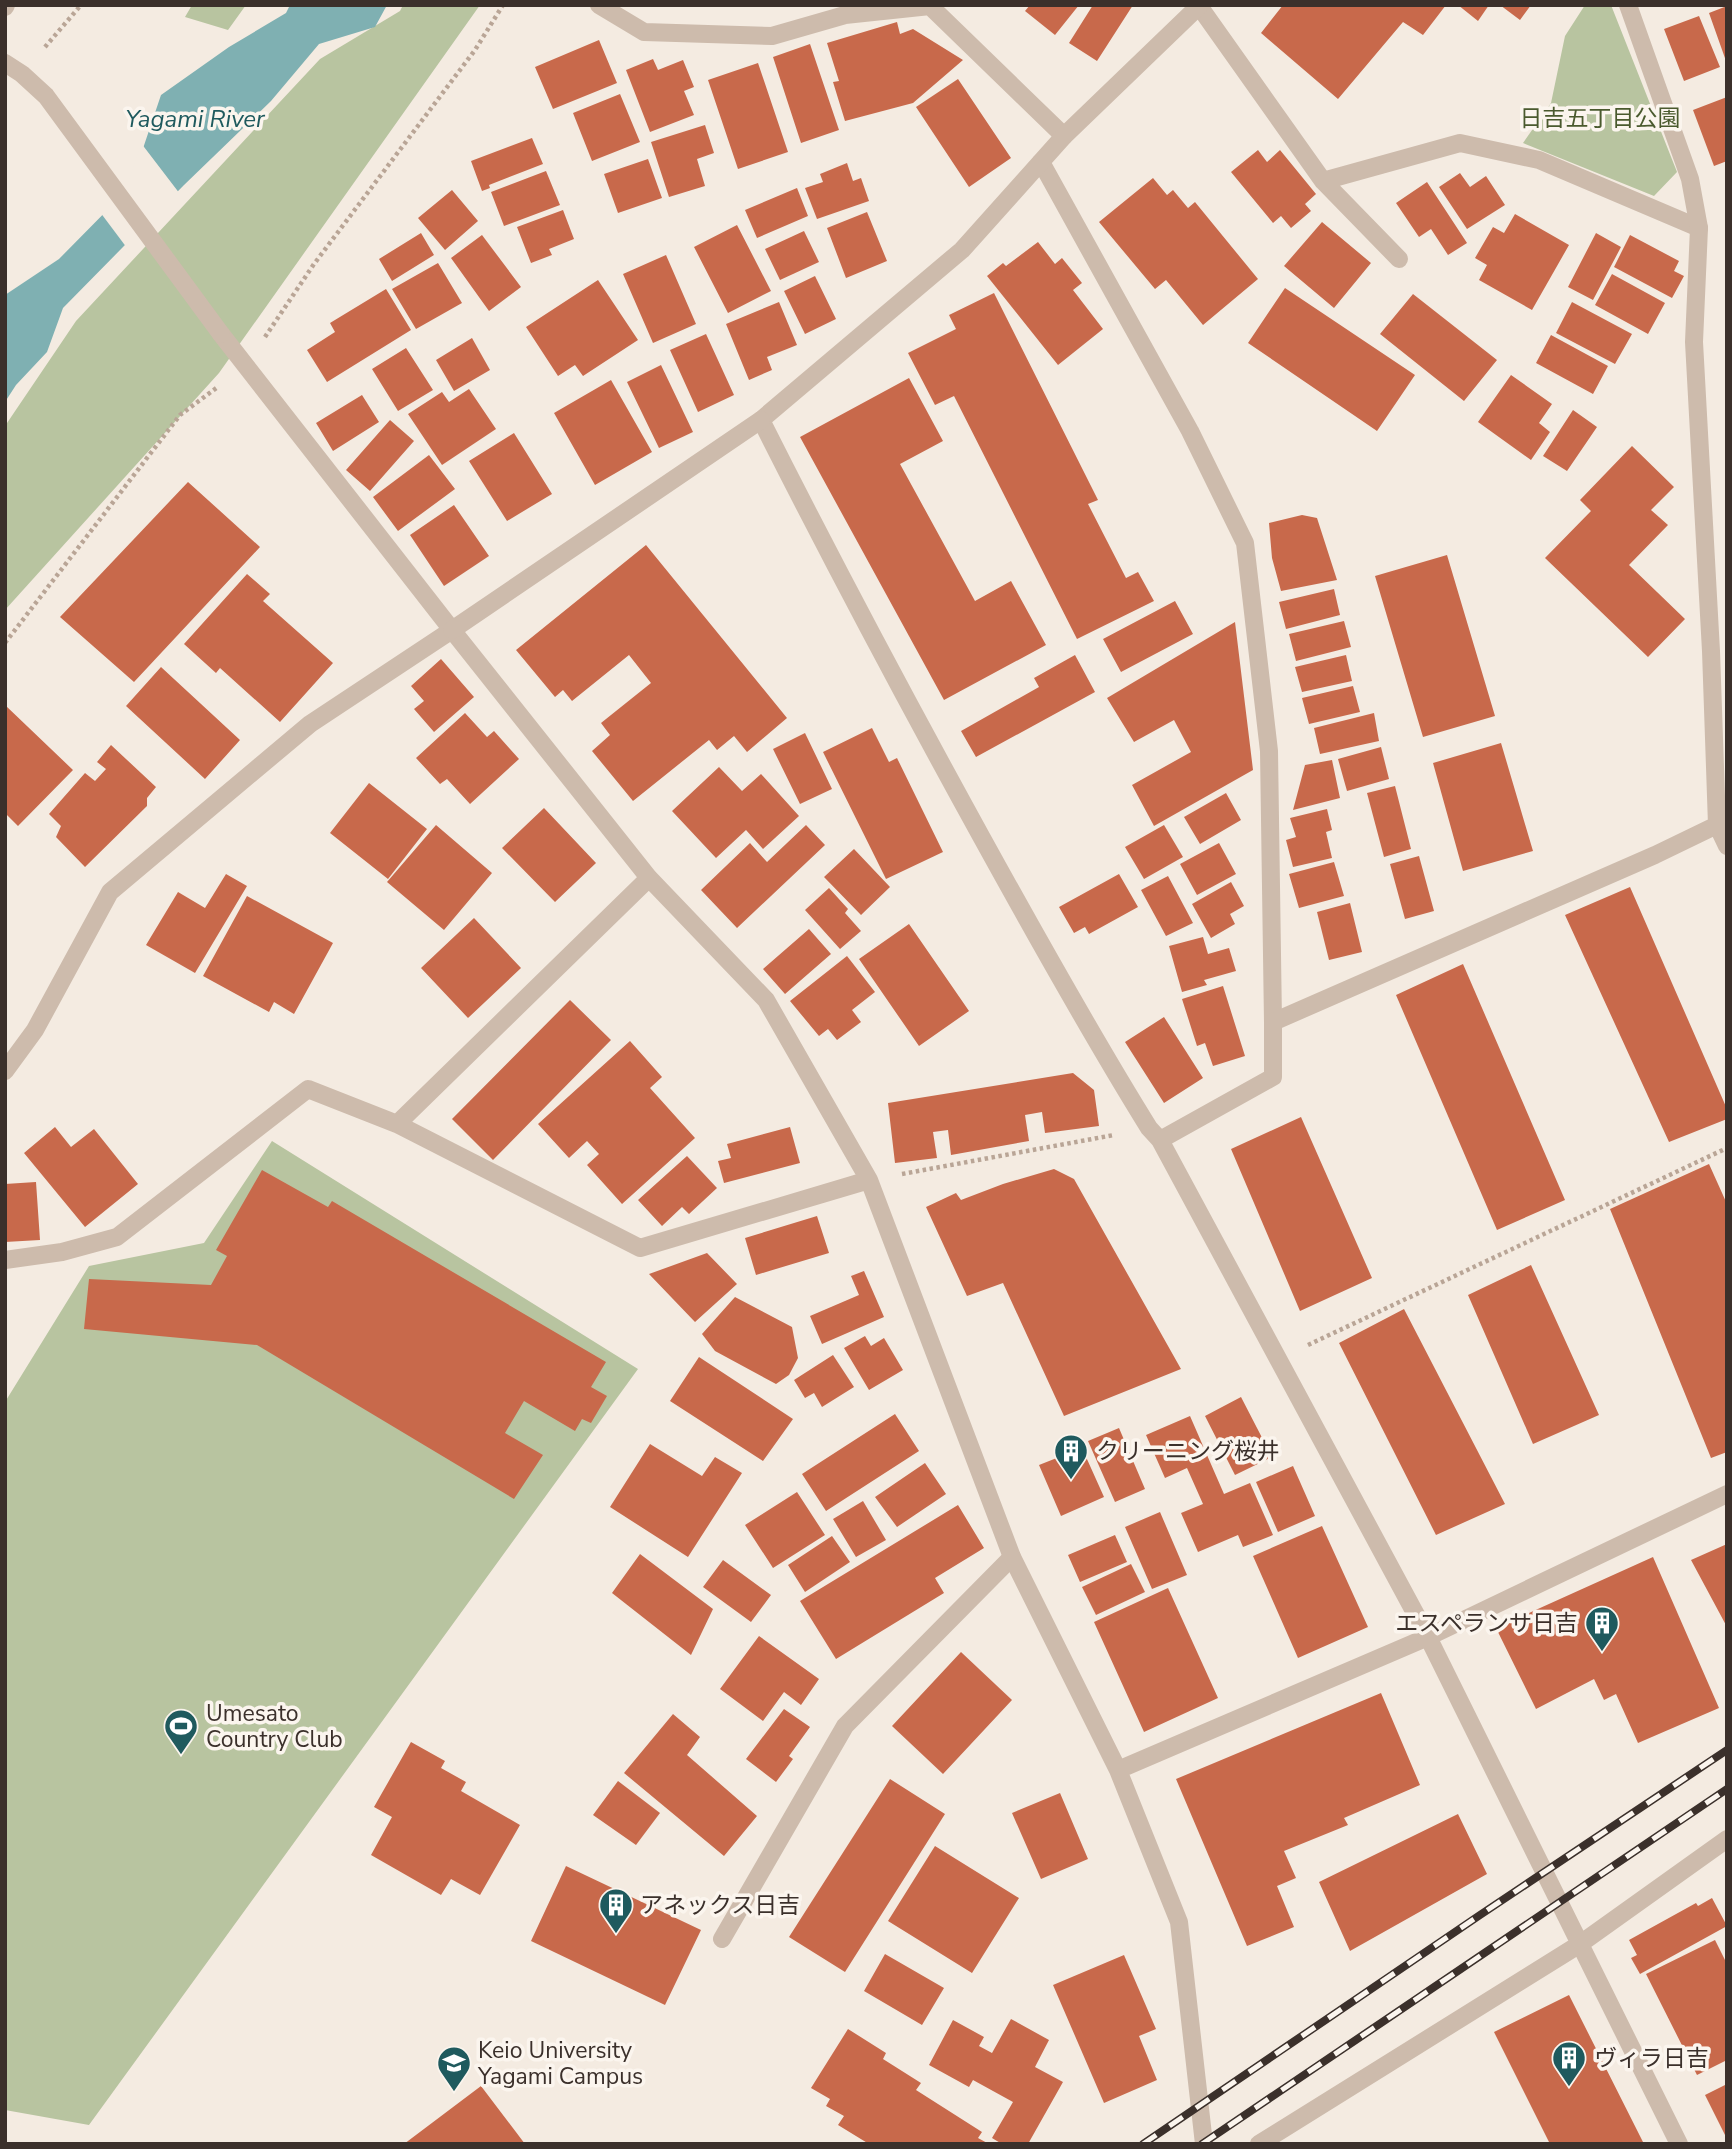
<svg xmlns="http://www.w3.org/2000/svg" width="1732" height="2149" font-family="'Nunito Sans','Noto Sans JP',sans-serif">
  <rect width="100%" height="100%" fill="#f4ebe1"/>
  <path fill="#b8c4a0" d="M 192,5 L 246,5 L 228,30 L 185,17 Z
    M 403,5 L 480,5 L 219,373 L 5,610 L 5,426 L 76,321 L 320,59 L 400,11 Z
    M 1585,5 L 1611,5 L 1677,172 L 1654,196 L 1523,143 L 1551,103 L 1565,36 Z
    M 272,1141 L 638,1369 L 89,2125 L 5,2110 L 5,1402 L 89,1266 L 204,1243 Z"/>
  <path fill="#7fb0b2" d="M 290,5 L 387,5 L 375,27 L 319,44 L 271,101 L 184,185 L 63,308 L 47,352 L 16,385 L 5,402 L 5,295 L 59,259 L 130,187 L 161,95 L 229,47 L 286,13 Z"/>
  <path fill="#f4ebe1" d="M 141,143 L 180,194 L 127,248 L 100,212 L 127,185 Z"/>
  <path fill="#c8694b" d="M 1030,5 L 1079,5 L 1055,35 L 1025,11 Z
    M 1093,5 L 1133,5 L 1097,61 L 1069,43 Z
    M 1283,5 L 1446,5 L 1423,35 L 1403,22 L 1338,99 L 1261,33 Z
    M 1458,5 L 1489,5 L 1478,21 Z
    M 1500,5 L 1531,5 L 1520,20 Z
    M 1727,6 L 1727,61 L 1726,61 L 1709,13 Z
    M 1699,16 L 1720,67 L 1684,81 L 1664,29 Z
    M 897,22 L 900,34 L 913,29 L 963,60 L 913,103 L 845,121 L 833,82 L 839,81 L 827,43 Z
    M 599,40 L 617,83 L 553,109 L 535,67 Z
    M 810,44 L 839,130 L 801,143 L 773,57 Z
    M 653,59 L 658,70 L 683,60 L 694,87 L 684,91 L 694,115 L 650,132 L 626,70 Z
    M 758,63 L 788,152 L 738,169 L 708,80 Z
    M 958,79 L 1011,158 L 969,187 L 916,107 Z
    M 620,94 L 640,142 L 592,161 L 573,113 Z
    M 1727,97 L 1727,161 L 1714,166 L 1693,110 Z
    M 705,125 L 714,153 L 697,159 L 705,186 L 669,197 L 651,142 Z
    M 532,138 L 543,164 L 489,185 L 490,188 L 482,191 L 471,161 Z
    M 1258,150 L 1267,162 L 1280,150 L 1316,194 L 1305,204 L 1311,211 L 1291,228 L 1281,216 L 1273,223 L 1231,172 Z
    M 648,159 L 662,198 L 618,213 L 604,174 Z
    M 847,163 L 853,181 L 861,178 L 869,201 L 817,219 L 805,188 L 823,182 L 820,174 Z
    M 546,171 L 560,205 L 504,226 L 491,192 Z
    M 1460,173 L 1470,187 L 1486,176 L 1505,205 L 1467,229 L 1439,187 Z
    M 1153,178 L 1167,195 L 1173,190 L 1188,208 L 1195,202 L 1258,279 L 1203,325 L 1166,280 L 1155,289 L 1099,222 Z
    M 1427,182 L 1467,243 L 1448,255 L 1431,229 L 1419,237 L 1396,203 Z
    M 797,188 L 808,216 L 757,238 L 745,210 Z
    M 452,190 L 478,221 L 445,250 L 418,218 Z
    M 563,210 L 574,239 L 549,249 L 552,255 L 531,263 L 517,227 Z
    M 867,212 L 887,261 L 846,278 L 827,228 Z
    M 1515,214 L 1569,245 L 1532,310 L 1479,280 L 1487,265 L 1475,258 L 1493,227 L 1504,233 Z
    M 1322,222 L 1371,263 L 1334,308 L 1284,266 Z
    M 737,225 L 771,291 L 728,313 L 694,247 Z
    M 804,231 L 819,262 L 780,280 L 765,249 Z
    M 421,233 L 434,255 L 392,281 L 379,259 Z
    M 1596,233 L 1621,247 L 1593,300 L 1568,287 Z
    M 482,235 L 521,287 L 489,311 L 451,258 Z
    M 1630,235 L 1679,261 L 1674,271 L 1684,276 L 1672,298 L 1614,267 Z
    M 1038,242 L 1055,264 L 1062,258 L 1082,283 L 1073,290 L 1103,329 L 1058,365 L 987,276 L 1003,263 L 1006,266 Z
    M 666,255 L 696,324 L 653,343 L 623,274 Z
    M 438,263 L 462,303 L 416,329 L 392,289 Z
    M 1612,274 L 1665,303 L 1648,334 L 1595,305 Z
    M 815,276 L 836,319 L 805,334 L 784,291 Z
    M 598,280 L 638,340 L 583,376 L 575,365 L 558,376 L 526,327 Z
    M 1285,288 L 1415,375 L 1377,431 L 1248,343 Z
    M 386,289 L 411,330 L 327,382 L 307,350 L 335,332 L 330,323 Z
    M 994,293 L 1098,500 L 1088,504 L 1126,578 L 1138,572 L 1154,601 L 1077,639 L 954,396 L 935,405 L 908,353 L 956,329 L 949,315 Z
    M 1413,294 L 1497,360 L 1464,401 L 1380,334 Z
    M 779,302 L 797,345 L 767,357 L 772,370 L 749,380 L 726,324 Z
    M 1572,302 L 1632,334 L 1615,364 L 1556,333 Z
    M 706,334 L 734,395 L 698,412 L 670,350 Z
    M 1551,335 L 1608,366 L 1593,394 L 1536,363 Z
    M 472,338 L 490,370 L 454,391 L 436,360 Z
    M 406,348 L 433,390 L 398,411 L 372,369 Z
    M 661,365 L 693,432 L 659,448 L 627,382 Z
    M 1511,375 L 1552,404 L 1539,423 L 1550,432 L 1531,460 L 1478,422 Z
    M 909,378 L 943,441 L 900,464 L 975,601 L 1011,581 L 1046,645 L 944,700 L 800,437 Z
    M 611,380 L 652,452 L 595,485 L 554,413 Z
    M 469,389 L 496,429 L 442,465 L 408,414 L 442,392 L 449,402 Z
    M 362,395 L 379,422 L 333,451 L 316,423 Z
    M 1573,410 L 1597,427 L 1567,471 L 1543,456 Z
    M 390,420 L 414,441 L 370,491 L 346,470 Z
    M 514,433 L 552,494 L 507,521 L 469,461 Z
    M 1632,446 L 1674,487 L 1651,510 L 1668,525 L 1629,565 L 1685,619 L 1648,657 L 1545,558 L 1591,511 L 1580,500 Z
    M 429,455 L 455,489 L 398,531 L 373,497 Z
    M 188,482 L 260,547 L 134,682 L 60,617 Z
    M 454,505 L 489,556 L 444,586 L 410,535 Z
    M 1302,515 L 1317,518 L 1337,580 L 1281,591 L 1272,558 L 1269,523 Z
    M 646,545 L 787,718 L 747,752 L 734,736 L 717,750 L 709,740 L 633,801 L 592,751 L 610,735 L 601,723 L 651,683 L 629,655 L 572,701 L 563,690 L 555,697 L 516,650 Z
    M 1447,555 L 1495,716 L 1423,737 L 1375,576 Z
    M 247,574 L 270,594 L 263,601 L 333,663 L 280,722 L 220,668 L 216,673 L 184,644 Z
    M 1334,589 L 1340,615 L 1286,629 L 1279,602 Z
    M 1175,601 L 1193,634 L 1121,672 L 1103,639 Z
    M 1344,621 L 1351,647 L 1296,661 L 1289,634 Z
    M 1235,622 L 1253,770 L 1154,826 L 1132,785 L 1191,752 L 1174,720 L 1134,742 L 1107,698 Z
    M 1075,655 L 1095,692 L 976,757 L 961,731 L 1039,687 L 1034,678 Z
    M 1346,655 L 1352,681 L 1302,692 L 1295,667 Z
    M 441,659 L 474,697 L 434,732 L 414,709 L 424,701 L 411,686 Z
    M 161,667 L 240,740 L 205,779 L 126,706 Z
    M 1353,686 L 1360,712 L 1309,724 L 1302,698 Z
    M 5,705 L 73,770 L 18,826 L 5,813 Z
    M 465,713 L 487,737 L 494,731 L 519,759 L 470,804 L 447,779 L 440,784 L 416,758 Z
    M 1374,713 L 1379,741 L 1320,754 L 1314,728 Z
    M 872,728 L 889,762 L 897,758 L 943,852 L 886,879 L 823,752 Z
    M 805,733 L 832,789 L 800,804 L 773,749 Z
    M 1501,743 L 1533,851 L 1463,871 L 1433,763 Z
    M 111,745 L 156,787 L 147,798 L 147,806 L 85,867 L 56,837 L 61,826 L 49,814 L 85,773 L 95,781 L 106,769 L 97,762 Z
    M 1381,747 L 1389,779 L 1347,791 L 1338,759 Z
    M 1332,760 L 1340,798 L 1293,810 L 1305,765 Z
    M 719,767 L 742,791 L 761,774 L 799,816 L 763,849 L 746,830 L 716,858 L 672,811 Z
    M 369,783 L 427,829 L 388,879 L 330,833 Z
    M 1395,786 L 1411,849 L 1384,857 L 1367,793 Z
    M 1226,793 L 1241,820 L 1200,844 L 1184,817 Z
    M 544,808 L 596,863 L 555,902 L 502,848 Z
    M 1327,809 L 1332,830 L 1326,832 L 1332,858 L 1293,867 L 1286,840 L 1296,837 L 1290,818 Z
    M 436,825 L 492,873 L 444,930 L 387,882 Z
    M 806,825 L 825,845 L 737,928 L 701,890 L 750,843 L 767,862 Z
    M 1164,825 L 1183,857 L 1144,879 L 1125,847 Z
    M 1219,843 L 1236,874 L 1197,895 L 1180,864 Z
    M 854,849 L 890,887 L 861,915 L 824,877 Z
    M 1419,856 L 1434,911 L 1405,919 L 1390,864 Z
    M 1334,862 L 1344,896 L 1299,908 L 1289,874 Z
    M 226,874 L 247,886 L 195,973 L 146,945 L 178,892 L 205,908 Z
    M 1119,874 L 1138,907 L 1089,934 L 1085,927 L 1074,933 L 1059,907 Z
    M 1168,876 L 1193,923 L 1166,936 L 1141,890 Z
    M 1231,882 L 1244,906 L 1230,914 L 1235,924 L 1211,938 L 1192,904 Z
    M 1630,887 L 1727,1109 L 1727,1119 L 1669,1142 L 1565,915 Z
    M 829,888 L 848,909 L 845,913 L 861,931 L 840,949 L 805,910 Z
    M 247,896 L 333,943 L 294,1014 L 274,1002 L 269,1012 L 203,976 Z
    M 1350,903 L 1362,952 L 1329,960 L 1317,912 Z
    M 474,918 L 521,968 L 468,1018 L 421,968 Z
    M 909,924 L 969,1011 L 919,1046 L 859,959 Z
    M 809,929 L 831,954 L 785,994 L 763,969 Z
    M 1203,937 L 1208,954 L 1229,948 L 1236,971 L 1204,980 L 1207,985 L 1182,992 L 1169,946 Z
    M 847,956 L 875,992 L 852,1010 L 861,1022 L 837,1040 L 828,1029 L 819,1036 L 790,1001 Z
    M 1463,964 L 1565,1200 L 1497,1230 L 1396,995 Z
    M 1223,986 L 1245,1056 L 1213,1066 L 1205,1043 L 1197,1046 L 1182,999 Z
    M 570,1000 L 611,1040 L 493,1160 L 452,1119 Z
    M 1164,1017 L 1203,1078 L 1164,1103 L 1125,1042 Z
    M 630,1041 L 662,1077 L 650,1088 L 695,1138 L 622,1204 L 587,1165 L 599,1154 L 587,1141 L 569,1158 L 538,1124 Z
    M 1073,1073 L 1094,1090 L 1099,1126 L 1045,1133 L 1042,1112 L 1025,1115 L 1029,1141 L 951,1155 L 948,1130 L 933,1132 L 937,1158 L 895,1163 L 888,1103 Z
    M 1301,1117 L 1372,1278 L 1300,1311 L 1231,1149 Z
    M 55,1127 L 71,1147 L 94,1129 L 138,1184 L 85,1227 L 24,1153 Z
    M 790,1127 L 800,1163 L 724,1183 L 718,1161 L 731,1158 L 727,1144 Z
    M 687,1156 L 717,1188 L 689,1214 L 682,1207 L 662,1226 L 638,1200 Z
    M 1709,1164 L 1727,1204 L 1727,1452 L 1711,1458 L 1610,1209 Z
    M 1054,1169 L 1074,1179 L 1181,1369 L 1064,1416 L 1003,1283 L 967,1296 L 926,1207 L 956,1193 L 961,1200 L 1003,1184 Z
    M 262,1170 L 328,1207 L 332,1201 L 606,1362 L 591,1387 L 607,1396 L 591,1423 L 582,1419 L 575,1431 L 524,1401 L 505,1433 L 543,1455 L 514,1499 L 257,1345 L 84,1329 L 89,1279 L 211,1285 L 227,1256 L 216,1250 Z
    M 36,1182 L 40,1240 L 5,1242 L 5,1184 Z
    M 817,1216 L 829,1253 L 756,1275 L 745,1238 Z
    M 707,1253 L 737,1284 L 695,1322 L 649,1274 Z
    M 1531,1265 L 1599,1415 L 1533,1444 L 1468,1295 Z
    M 864,1271 L 884,1317 L 822,1344 L 810,1316 L 859,1295 L 851,1276 Z
    M 735,1297 L 792,1327 L 798,1358 L 789,1375 L 776,1384 L 715,1351 L 702,1334 Z
    M 1404,1309 L 1505,1504 L 1436,1535 L 1339,1343 Z
    M 865,1336 L 871,1346 L 884,1338 L 903,1370 L 869,1390 L 844,1348 Z
    M 833,1355 L 854,1387 L 822,1407 L 814,1393 L 805,1398 L 794,1380 Z
    M 699,1357 L 793,1419 L 763,1461 L 670,1401 Z
    M 1241,1397 L 1272,1457 L 1235,1475 L 1205,1416 Z
    M 895,1414 L 919,1451 L 826,1511 L 802,1474 Z
    M 1190,1416 L 1224,1494 L 1250,1483 L 1273,1535 L 1243,1547 L 1238,1535 L 1198,1552 L 1181,1513 L 1203,1504 L 1187,1468 L 1165,1478 L 1146,1435 Z
    M 1119,1428 L 1145,1489 L 1115,1502 L 1088,1441 Z
    M 650,1444 L 702,1476 L 715,1457 L 742,1473 L 688,1557 L 610,1507 Z
    M 1082,1448 L 1104,1497 L 1061,1516 L 1039,1465 Z
    M 925,1463 L 946,1494 L 897,1527 L 875,1497 Z
    M 1293,1466 L 1315,1516 L 1278,1532 L 1256,1482 Z
    M 797,1492 L 825,1535 L 773,1568 L 745,1525 Z
    M 863,1501 L 886,1540 L 856,1557 L 833,1519 Z
    M 958,1505 L 984,1548 L 935,1578 L 944,1593 L 836,1659 L 800,1601 Z
    M 1160,1512 L 1187,1575 L 1152,1589 L 1125,1527 Z
    M 1322,1526 L 1368,1627 L 1298,1658 L 1253,1556 Z
    M 1115,1535 L 1127,1562 L 1080,1582 L 1068,1555 Z
    M 832,1536 L 850,1562 L 805,1592 L 788,1565 Z
    M 1727,1544 L 1727,1627 L 1691,1560 Z
    M 640,1554 L 713,1609 L 691,1655 L 612,1593 Z
    M 1653,1557 L 1719,1708 L 1638,1743 L 1616,1694 L 1604,1700 L 1594,1679 L 1536,1709 L 1496,1628 Z
    M 723,1560 L 771,1595 L 751,1622 L 703,1587 Z
    M 1131,1564 L 1145,1592 L 1096,1615 L 1082,1587 Z
    M 1168,1588 L 1218,1698 L 1144,1732 L 1094,1622 Z
    M 759,1636 L 819,1679 L 801,1705 L 784,1692 L 763,1721 L 720,1689 Z
    M 961,1652 L 1012,1700 L 943,1774 L 892,1726 Z
    M 1381,1693 L 1420,1785 L 1344,1818 L 1348,1825 L 1284,1851 L 1296,1878 L 1277,1886 L 1294,1927 L 1247,1946 L 1176,1779 Z
    M 784,1709 L 810,1727 L 789,1756 L 793,1759 L 776,1782 L 746,1759 Z
    M 673,1714 L 700,1737 L 687,1755 L 757,1816 L 724,1856 L 624,1773 Z
    M 411,1742 L 445,1761 L 441,1768 L 466,1782 L 461,1791 L 520,1825 L 480,1895 L 451,1879 L 441,1895 L 371,1855 L 392,1817 L 374,1807 Z
    M 890,1779 L 945,1814 L 845,1972 L 789,1937 Z
    M 618,1781 L 660,1813 L 636,1845 L 593,1815 Z
    M 1060,1793 L 1088,1859 L 1041,1879 L 1012,1813 Z
    M 1458,1814 L 1487,1874 L 1350,1951 L 1319,1882 Z
    M 935,1846 L 1019,1898 L 972,1973 L 888,1921 Z
    M 566,1866 L 701,1930 L 665,2005 L 531,1941 Z
    M 1712,1898 L 1727,1926 L 1640,1974 L 1631,1958 L 1637,1955 L 1629,1940 L 1696,1903 L 1698,1906 Z
    M 1715,1940 L 1727,1964 L 1727,2060 L 1697,2075 L 1646,1974 Z
    M 885,1954 L 944,1988 L 922,2025 L 864,1991 Z
    M 1124,1955 L 1156,2029 L 1139,2036 L 1157,2080 L 1104,2103 L 1053,1985 Z
    M 1569,1995 L 1644,2144 L 1550,2144 L 1494,2032 Z
    M 1011,2019 L 1049,2040 L 1035,2067 L 1063,2082 L 1028,2144 L 1002,2144 L 992,2138 L 1013,2102 L 973,2080 L 969,2087 L 929,2065 L 953,2020 L 984,2037 L 979,2046 L 992,2053 Z
    M 848,2029 L 886,2053 L 883,2059 L 921,2083 L 916,2090 L 982,2132 L 978,2138 L 989,2144 L 869,2144 L 838,2125 L 844,2116 L 826,2106 L 830,2099 L 811,2088 Z
    M 1727,2084 L 1727,2139 L 1705,2095 Z
    M 481,2086 L 525,2144 L 404,2144 Z"/>
  <g fill="none" stroke-linecap="round" stroke-linejoin="round">
    <path stroke="#b9a596" stroke-width="4.5" stroke-dasharray="3.5 3.5" stroke-linecap="butt" d="M 45,47 L 81,5
      M 265,337 L 314,264 L 475,50 L 503,5
      M 5,643 L 180,415 L 219,386
      M 902,1174 L 1114,1135
      M 1308,1345 L 1727,1148"/>
    <path stroke="#cdbbac" stroke-width="18" d="M 599,5 L 644,32 L 772,36 L 845,15 L 930,6 L 1064,136
      M 1199,6 L 1323,181 L 1399,259
      M 5,7 L 6,5
      M 1041,162 L 1190,431 L 1245,543 L 1269,751 L 1273,1022
      M 1323,181 L 1460,143 L 1539,160 L 1699,228
      M 722,1939 L 845,1726 L 1012,1557"/>
    <path stroke="#cdbbac" stroke-width="18" d="M 1200,5 L 1064,136 L 962,250 L 761,420 C 832,561 906,700 982,838 C 1036,936 1090,1033 1149,1128 L 1160,1140 L 1428,1637 L 1679,2144
      M 1628,5 L 1690,179 L 1699,228 L 1694,342 L 1711,651 L 1717,825 L 1727,846
      M 221,334 L 452,630 L 649,878 L 766,1000 L 869,1180 L 1012,1557 L 1118,1770 L 1179,1922 L 1204,2144
      M 5,1071 L 35,1030 L 110,892 L 310,724 L 452,630
      M 397,1124 L 649,878
      M 1160,1140 L 1273,1077 L 1273,1022 L 1655,855 L 1717,825
      M 5,1260 L 62,1252 L 117,1237 L 308,1089 L 397,1124 L 640,1248 L 869,1180
      M 1118,1770 L 1428,1637 L 1727,1494
      M 1259,2144 L 1580,1944 L 1727,1839"/>
    <path stroke="#cdbbac" stroke-width="18" d="M 5,63 L 22,74 L 46,96 L 221,334
      M 452,630 L 761,420"/>
    <g stroke="#3b302b" stroke-width="8">
      <path id="rail" d="M 1143,2144 L 1480,1915 L 1727,1750
        M 1202,2144 L 1727,1789"/>
    </g>
    <use href="#rail" stroke="#fbf5ee" stroke-width="5" stroke-dasharray="16" stroke-linecap="butt"/>
  </g>
  <defs>
    <g id="building-pin" transform="scale(1.75)"><path d="M0 17L-7.5 6A9.5 9.5 0 1 1 7.5 6Z" fill="#1f5a5e" stroke="#fbf5ee"/><path d="M-4-6H4V6H1V3H-1V6H-4ZM-2.5-4.3h1.7v1.8h-1.7ZM.8-4.3h1.7v1.8H.8ZM-2.5-1h1.7V.8h-1.7ZM.8-1h1.7V.8H.8Z" fill="#fff"/></g>
    <g id="stadium-pin" transform="scale(1.75)"><path d="M0 17L-7.5 6A9.5 9.5 0 1 1 7.5 6Z" fill="#1f5a5e" stroke="#fbf5ee"/><path d="M0-5a6.5 5 0 1 0 0 10a6.5 5 0 1 0 0-10ZM-3.5-1.8h7v3.6h-7Z" fill="#fff"/></g>
    <g id="university-pin" transform="scale(1.75)"><path d="M0 17L-7.5 6A9.5 9.5 0 1 1 7.5 6Z" fill="#1f5a5e" stroke="#fbf5ee"/><path d="M0-5L7-2L0 1L-7-2ZM-4 1L0 2.5L4 1V4Q0 6-4 4Z" fill="#fff"/></g>
  </defs>
  <g fill-rule="evenodd">
    <use href="#building-pin" x="1071" y="1451"/>
    <use href="#building-pin" x="1602" y="1623"/>
    <use href="#stadium-pin" x="181" y="1726"/>
    <use href="#building-pin" x="616" y="1905"/>
    <use href="#building-pin" x="1569" y="2058"/>
    <use href="#university-pin" x="454" y="2063"/>
  </g>
  <g text-anchor="middle" stroke-width="7" stroke-linejoin="round" paint-order="stroke">
    <g font-size="23" fill="#4a5a2e" stroke="#fbf5ee">
      <text x="1600" y="126">日吉五丁目公園</text>
    </g>
    <g font-size="23" fill="#3b302b" stroke="#fbf5ee" text-anchor="start">
      <text x="1096" y="1459">クリーニング桜井</text>
      <text x="1578" y="1631" text-anchor="end">エスペランサ日吉</text>
      <text x="206" y="1721">Umesato<tspan x="206" dy="26">Country Club</tspan></text>
      <text x="640" y="1913">アネックス日吉</text>
      <text x="478" y="2058">Keio University<tspan x="478" dy="26">Yagami Campus</tspan></text>
      <text x="1594" y="2066">ヴィラ日吉</text>
    </g>
    <g font-size="24" font-style="italic" fill="#1f5a5e" stroke="#fbf5ee">
      <text x="195" y="127">Yagami River</text>
    </g>
  </g>
  <rect width="1732" height="2149" fill="none" stroke="#3b302b" stroke-width="14"/>
</svg>
